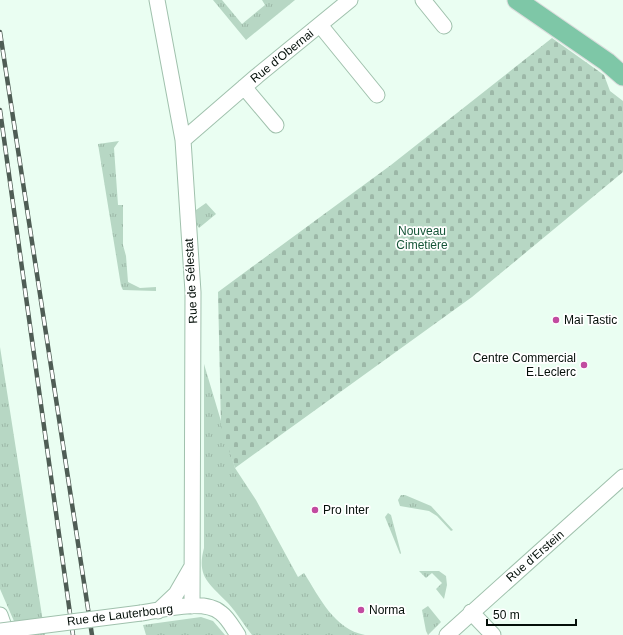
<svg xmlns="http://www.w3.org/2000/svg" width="623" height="635" font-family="Arial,sans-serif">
  <defs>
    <pattern id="grass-tufts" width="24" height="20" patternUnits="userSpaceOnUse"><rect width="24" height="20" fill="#b7d7c4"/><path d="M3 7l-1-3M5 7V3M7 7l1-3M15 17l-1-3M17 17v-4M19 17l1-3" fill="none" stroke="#9cb7a7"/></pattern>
    <pattern id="cemetery-stones" width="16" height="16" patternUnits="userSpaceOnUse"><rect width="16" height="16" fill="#b7d7c4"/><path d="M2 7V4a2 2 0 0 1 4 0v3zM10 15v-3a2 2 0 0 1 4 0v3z" fill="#9cb7a7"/></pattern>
  </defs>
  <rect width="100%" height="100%" fill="#eafef2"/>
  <path fill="url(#grass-tufts)" d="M 213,0 L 222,0 L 242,24 L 265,5 L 262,0 L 295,0 L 246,40 Z
    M 119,141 L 114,148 L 118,205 L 123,205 L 123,245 L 126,256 L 128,282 L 140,288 L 156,287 L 156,291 L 123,290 L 121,286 L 98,144 Z
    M 206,203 L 216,214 L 199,228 L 197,225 L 196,210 Z
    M 0,347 L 45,635 L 20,635 L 0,589 Z
    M 204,364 L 235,468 L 256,500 L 298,577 L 304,573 C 320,598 334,629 365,635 L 252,635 C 244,625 237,613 228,603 C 210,584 196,577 204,548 Z
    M 401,495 L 405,495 L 431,506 L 453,530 L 451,531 L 437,516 L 429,511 L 400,506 L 398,500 Z
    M 388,513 L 391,515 L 401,553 L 400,554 L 385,517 Z
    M 419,571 L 439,571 L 446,576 L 447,585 L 444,599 L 436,589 L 442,583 L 432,573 L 426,578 Z
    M 428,606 L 441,622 L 428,635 L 426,631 L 422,610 Z
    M 201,617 L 213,621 L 225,635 L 146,635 L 143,625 Z"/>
  <path fill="url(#cemetery-stones)" d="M 552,38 L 604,75 L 610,91 L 623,101 L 623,172 L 472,297 L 235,468 L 221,426 L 218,292 L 391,165 Z"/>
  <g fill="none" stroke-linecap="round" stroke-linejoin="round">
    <g stroke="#a0c1ad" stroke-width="17">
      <path id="minor" d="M 157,0 L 183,140 L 193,292 L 192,606
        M 423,0 L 444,26
        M 320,25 L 377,95
        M 244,87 L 276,125
        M 183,140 L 257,76 L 350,0
        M 158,611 L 176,594 L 191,568
        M 471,612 L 493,635
        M 141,613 C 161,610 204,598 221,613 C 228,618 233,628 238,635
        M 0,615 L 7,635
        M 447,635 L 623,477"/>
    </g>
    <g stroke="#dcdddd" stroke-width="21">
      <path id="major" d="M 517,0 L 607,62 L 623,76"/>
    </g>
    <use href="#minor" stroke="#fff" stroke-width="15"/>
    <use href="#major" stroke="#7ec7a7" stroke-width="19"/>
    <g stroke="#4f5d55" stroke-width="4.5">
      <path id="rail" d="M 0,32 L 92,635
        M 0,110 L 73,635"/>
    </g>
    <use href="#rail" stroke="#fff" stroke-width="3" stroke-dasharray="9" stroke-linecap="butt"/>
    <g stroke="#a0c1ad" stroke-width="17" stroke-linecap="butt">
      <path id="minor-bridge" d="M 0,631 L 141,613"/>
    </g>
    <use href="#minor-bridge" stroke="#fff" stroke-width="15"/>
  </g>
  <g fill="#c24ba0" stroke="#fff" stroke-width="1.5">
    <circle cx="556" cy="320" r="4"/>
    <circle cx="584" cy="365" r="4"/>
    <circle cx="315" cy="510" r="4"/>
    <circle cx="361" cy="610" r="4"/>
  </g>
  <g text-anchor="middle" stroke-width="3.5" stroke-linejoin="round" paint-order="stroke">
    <g font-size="12" fill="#040f09" stroke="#fff">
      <text transform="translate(282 56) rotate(-39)" y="4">Rue d'Obernai</text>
      <text transform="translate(191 281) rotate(-93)" y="4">Rue de Sélestat</text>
      <text transform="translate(535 556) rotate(-41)" y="4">Rue d'Erstein</text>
      <text transform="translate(120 615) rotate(-7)" y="4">Rue de Lauterbourg</text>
    </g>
    <g font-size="12" fill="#165538" stroke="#fff">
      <text x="422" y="235">Nouveau<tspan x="422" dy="14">Cimetière</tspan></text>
    </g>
    <g font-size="12" fill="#040f09" stroke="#fff" text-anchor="start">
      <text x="564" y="324">Mai Tastic</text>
      <text x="576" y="362" text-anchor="end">Centre Commercial<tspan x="576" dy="14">E.Leclerc</tspan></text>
      <text x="323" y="514">Pro Inter</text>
      <text x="369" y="614">Norma</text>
    </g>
  </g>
  <path d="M487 619v6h89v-6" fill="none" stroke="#040f09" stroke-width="2"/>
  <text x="493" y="619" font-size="12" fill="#040f09" stroke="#ffffff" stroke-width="3" paint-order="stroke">50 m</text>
</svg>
